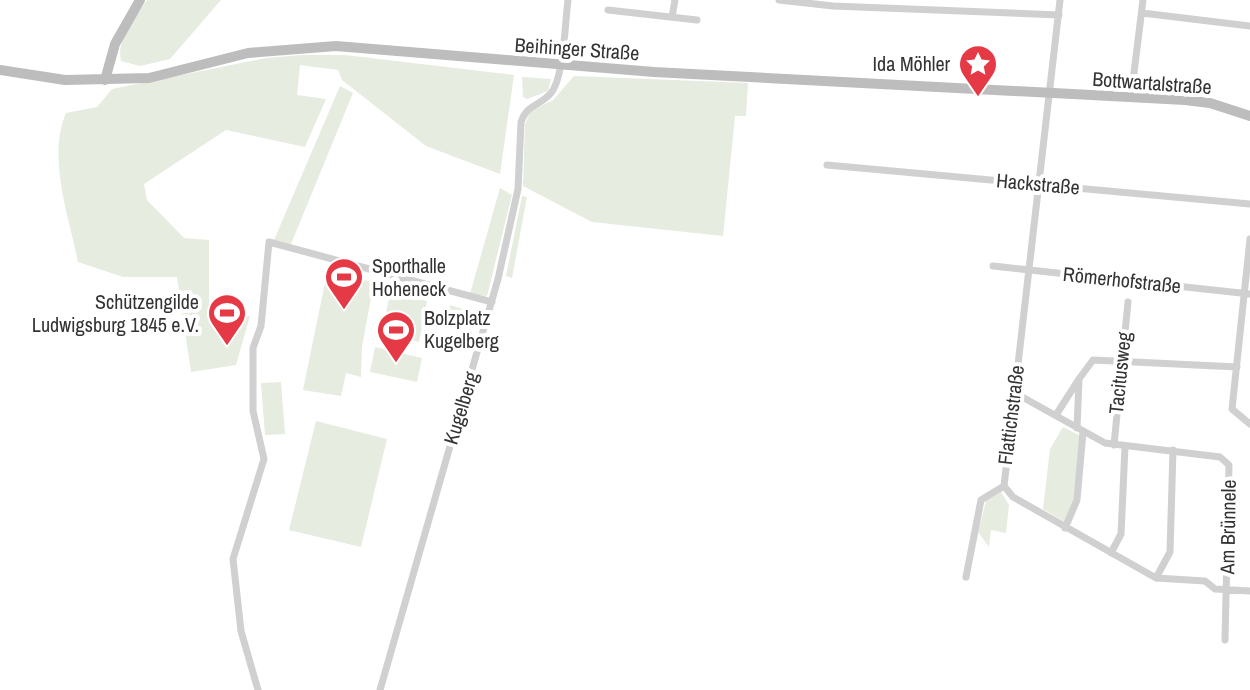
<svg xmlns="http://www.w3.org/2000/svg" width="1250" height="690" font-family="'Archivo Narrow',sans-serif">
  <rect width="100%" height="100%" fill="#fff"/>
  <path fill="#e6ecdf" d="M 147,0 L 221,0 L 170,59 L 140,66 L 121,61 C 116,39 135,18 147,0 Z
    M 303,55 L 345,55 L 514,75 L 500,174 L 426,146 L 342,80 L 338,70 L 300,65 L 297,95 L 326,99 L 305,147 L 226,130 L 144,184 L 147,200 L 184,238 L 209,240 L 209,316 L 250,316 L 236,365 L 191,372 L 177,277 L 123,277 L 78,262 C 69,217 47,157 66,113 L 97,107 L 112,89 L 266,58 Z
    M 574,76 L 748,83 L 746,116 L 735,116 L 723,236 L 592,222 L 523,186 L 525,124 L 531,111 L 553,100 Z
    M 522,77 L 551,79 L 548,91 L 527,99 L 523,97 Z
    M 340,86 L 353,93 L 291,244 L 274,240 Z
    M 500,188 L 512,195 L 487,296 L 470,294 Z
    M 522,196 L 527,197 L 512,278 L 506,276 Z
    M 327,273 L 374,282 L 362,347 L 361,377 L 346,373 L 341,396 L 303,390 Z
    M 390,293 L 427,301 L 419,342 L 382,334 Z
    M 450,305 L 475,313 L 469,333 L 444,326 Z
    M 375,347 L 422,358 L 417,382 L 370,372 Z
    M 281,382 L 285,434 L 265,435 L 261,383 Z
    M 316,421 L 387,439 L 361,547 L 289,530 Z
    M 1063,427 L 1081,436 L 1075,500 L 1065,522 L 1043,509 L 1050,449 Z
    M 1001,492 L 1009,505 L 1006,533 L 991,530 L 989,547 L 978,532 L 986,501 Z"/>
  <g fill="none" stroke-linecap="round" stroke-linejoin="round">
    <path stroke="#d0d0d0" stroke-width="7" d="M 779,0 L 833,6 L 1059,15
      M 1060,0 L 1004,486 L 1013,497 L 1156,578 L 1205,581 L 1215,589 L 1250,591
      M 608,10 L 697,20
      M 1142,13 L 1250,26
      M 672,17 L 675,0
      M 1131,97 L 1143,0
      M 827,165 L 1250,204
      M 1250,239 L 1232,409 L 1250,424
      M 993,266 L 1250,294
      M 1015,393 L 1105,443 L 1220,457 L 1229,465 L 1225,640
      M 1056,415 L 1079,379
      M 1077,428 L 1079,379 L 1093,360 L 1237,367
      M 1114,445 L 1128,302
      M 1065,528 L 1077,500 L 1083,432
      M 1111,553 L 1121,534 L 1125,447
      M 966,577 L 981,500 L 1004,486
      M 1156,578 L 1170,552 L 1173,450
      M 258,690 L 241,631 L 233,559 L 264,459 L 253,411 L 253,348 L 261,326 L 269,242 L 492,302
      M 380,690 L 498,279 L 518,189 L 521,122 C 527,104 540,106 551,93 C 564,77 565,22 568,0"/>
    <path stroke="#bdbdbd" stroke-width="10" d="M 0,70 L 65,80 L 149,78 L 248,53 L 336,46 L 654,72 L 1185,100 L 1210,103 L 1250,116
      M 105,80 L 115,44 L 140,0"/>
  </g>
  <defs>
    <g id="sight-pin" transform="scale(2)"><path d="M0 17L-7.5 6A9.5 9.5 0 1 1 7.5 6Z" fill="#e63946" stroke="#fff"/><path d="M0-6L1.8-2.2L6-1.7L2.9 1.2L3.7 5.4L0 3.3L-3.7 5.4L-2.9 1.2L-6-1.7L-1.8-2.2Z" fill="#fff"/></g>
    <g id="stadium-pin" transform="scale(2)"><path d="M0 17L-7.5 6A9.5 9.5 0 1 1 7.5 6Z" fill="#e63946" stroke="#fff"/><path d="M0-5a6.5 5 0 1 0 0 10a6.5 5 0 1 0 0-10ZM-3.5-1.8h7v3.6h-7Z" fill="#fff"/></g>
  </defs>
  <g fill-rule="evenodd">
    <use href="#sight-pin" x="978" y="64"/>
    <use href="#stadium-pin" x="344" y="277"/>
    <use href="#stadium-pin" x="227" y="313"/>
    <use href="#stadium-pin" x="396" y="330"/>
  </g>
  <g text-anchor="middle" stroke-width="8" stroke-linejoin="round" paint-order="stroke">
    <g font-size="20" fill="#333" stroke="#fff">
      <text transform="translate(577 49) rotate(4)" y="7">Beihinger Straße</text>
      <text transform="translate(1152 83) rotate(4)" y="7">Bottwartalstraße</text>
      <text transform="translate(1038 184) rotate(5)" y="7">Hackstraße</text>
      <text transform="translate(1122 280) rotate(6)" y="7">Römerhofstraße</text>
      <text transform="translate(1120 373) rotate(-84)" y="7">Tacitusweg</text>
      <text transform="translate(461 408) rotate(-73)" y="7">Kugelberg</text>
      <text transform="translate(1011 415) rotate(-83)" y="7">Flattichstraße</text>
      <text transform="translate(1228 527) rotate(-89)" y="7">Am Brünnele</text>
    </g>
    <g font-size="20" fill="#333" stroke="#fff" text-anchor="end">
      <text x="950" y="71">Ida Möhler</text>
      <text x="372" y="273" text-anchor="start">Sporthalle<tspan x="372" dy="23">Hoheneck</tspan></text>
      <text x="199" y="309">Schützengilde<tspan x="199" dy="23">Ludwigsburg 1845 e.V.</tspan></text>
      <text x="424" y="325" text-anchor="start">Bolzplatz<tspan x="424" dy="23">Kugelberg</tspan></text>
    </g>
  </g>
</svg>
